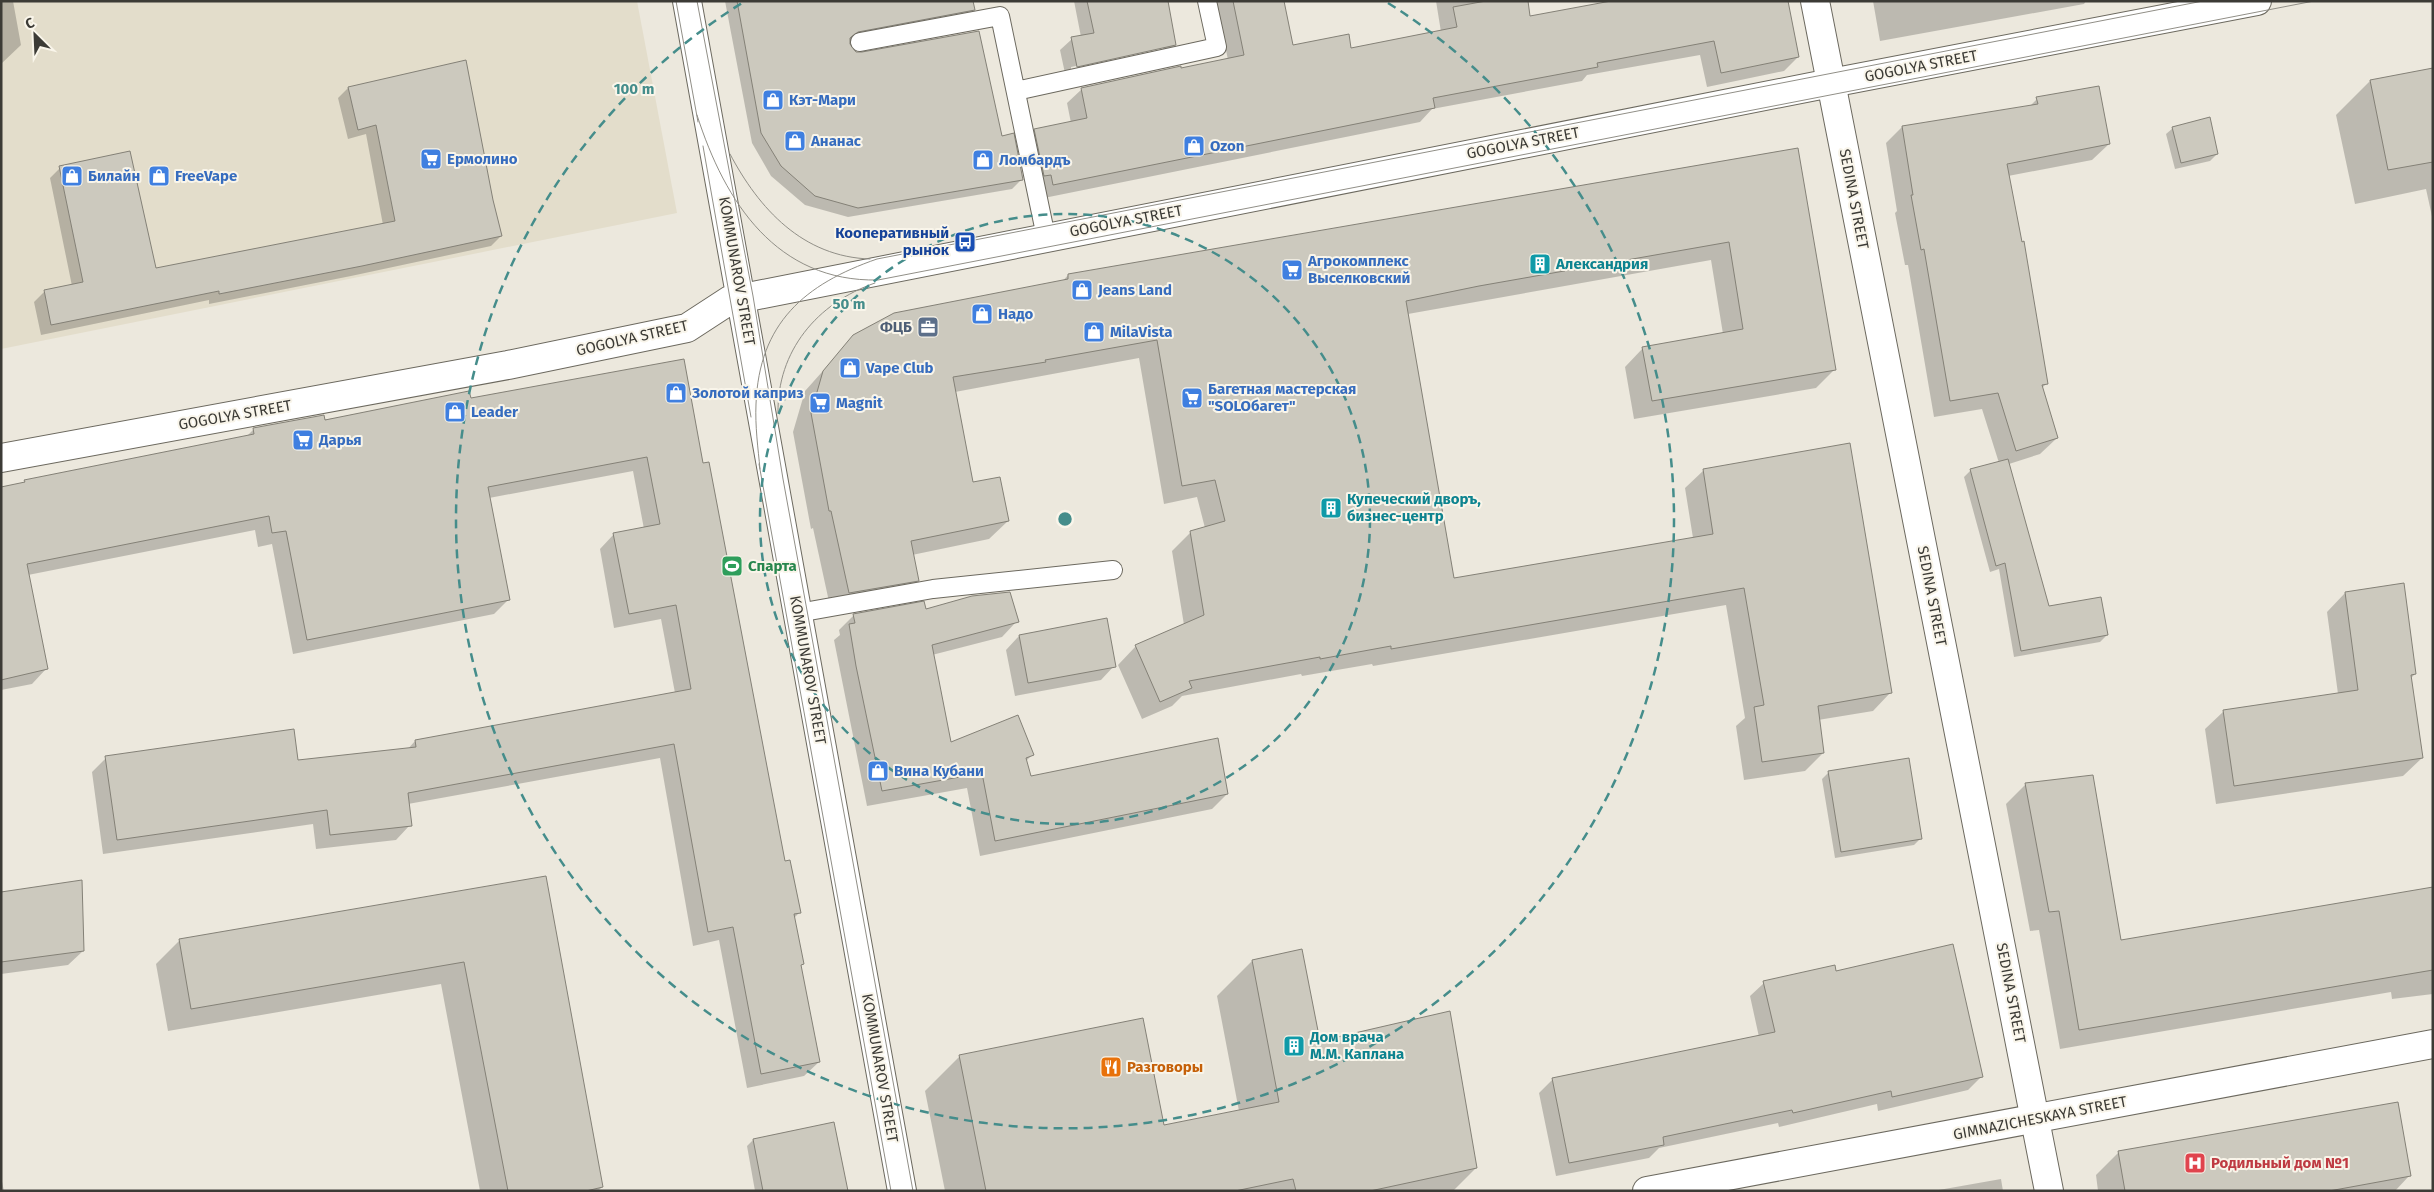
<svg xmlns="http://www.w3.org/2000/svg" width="2434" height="1192" font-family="'Fira Sans',sans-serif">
  <rect width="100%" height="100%" fill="#ece8dd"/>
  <path fill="#e3ddcb" d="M 1,1 L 637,1 L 677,213 L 1,349 Z"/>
  <path fill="#0003" fill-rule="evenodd" d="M 1,1 L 13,1 L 21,45 L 1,64 Z
    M 725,1 L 972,1 L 974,9 L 964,19 L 849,41 L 848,45 L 855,53 L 1001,137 L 1022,179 L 1012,189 L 848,217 L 805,205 L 771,176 L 752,143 Z
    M 1074,1 L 1167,1 L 1175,45 L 1163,56 L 1066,78 L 1060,50 L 1072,39 L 1081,37 ZM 1163,47 L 1163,49 L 1071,69 L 1071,67 Z
    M 1216,1 L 1283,1 L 1292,47 L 1350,50 L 1441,32 L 1436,1 L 1526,1 L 1529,18 L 1619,1 L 1798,57 L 1784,71 L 1707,87 L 1700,55 L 1587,75 L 1582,81 L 1432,109 L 1420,122 L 1039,199 L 1021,144 L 1035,130 L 1071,123 L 1067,103 L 1082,89 L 1228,60 Z
    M 1873,1 L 2086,1 L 2084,4 L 1880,41 Z
    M 465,62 L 491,200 L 501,236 L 491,246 L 351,276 L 209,304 L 209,300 L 41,335 L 34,302 L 44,292 L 72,286 L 50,178 L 60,168 L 155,269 L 383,225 L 366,134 L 348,139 L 338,98 L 348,88 Z
    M 2433,69 L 2433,221 L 2426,189 L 2355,204 L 2336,115 L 2370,81 Z
    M 2037,99 L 2109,144 L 2092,160 L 2008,176 L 2046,384 L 2042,388 L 2057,438 L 2040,454 L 2009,464 L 2048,608 L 2107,635 L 2100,642 L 2014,657 L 1999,569 L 1990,572 L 1964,477 L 1970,471 L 1999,463 L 1982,409 L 1934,417 L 1908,265 L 1905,265 L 1895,213 L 1897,211 L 1886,143 L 1902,127 L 2029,107 Z
    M 2173,128 L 2217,154 L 2210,161 L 2175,169 L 2166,134 Z
    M 1797,149 L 1835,369 L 1816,388 L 1634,419 L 1625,367 L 1643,348 L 1723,334 L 1711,260 L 1408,314 L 1453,580 L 1693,538 L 1685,488 L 1704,470 L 1891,692 L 1873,711 L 1818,720 L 1823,753 L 1805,771 L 1744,780 L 1736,726 L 1745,718 L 1726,605 L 1373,666 L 1372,664 L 1302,676 L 1301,674 L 1182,696 L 1172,706 L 1142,719 L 1118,665 L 1136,646 L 1184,625 L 1172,551 L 1190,533 L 1205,528 L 1197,497 L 1164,504 L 1139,358 L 955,392 L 972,483 L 1008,521 L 989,539 L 912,555 L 918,580 L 900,599 L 831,611 L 813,528 L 811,529 L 793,432 L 805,391 L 854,336 L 1062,282 L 1068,275 Z
    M 470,400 L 702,464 L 784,863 L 800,912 L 793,919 L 802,964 L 800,966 L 819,1062 L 804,1076 L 747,1088 L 719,940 L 693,946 L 660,758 L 408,804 L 410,825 L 396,840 L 316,849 L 313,824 L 103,854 L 92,772 L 106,758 L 297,762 L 407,750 L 415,741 L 675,693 L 661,619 L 614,628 L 600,549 L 614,534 L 644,529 L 633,471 L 489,498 L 508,600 L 494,614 L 293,654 L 272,544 L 258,547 L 255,530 L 28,575 L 46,669 L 32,684 L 1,690 L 1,488 L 22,484 L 25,481 L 246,437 L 254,429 Z
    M 2345,593 L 2415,674 L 2410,679 L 2422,758 L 2403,776 L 2216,804 L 2205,729 L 2224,711 L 2338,694 L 2327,612 Z
    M 925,611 L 1017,621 L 1002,637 L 932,655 L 950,744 L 1032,755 L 1025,762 L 1030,777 L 1227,794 L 1212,809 L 980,856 L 967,788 L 867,806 L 834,640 L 840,635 L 839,630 L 854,615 Z
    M 1019,636 L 1114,666 L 1101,680 L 1015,696 L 1006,650 Z
    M 1829,772 L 1921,838 L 1914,845 L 1835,858 L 1822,779 Z
    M 2026,784 L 2120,942 L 2433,888 L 2433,994 L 2392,999 L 2391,992 L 2060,1049 L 2039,930 L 2030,931 L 2006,804 Z
    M 545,877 L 602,1187 L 598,1191 L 480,1191 L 441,984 L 168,1031 L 156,964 L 179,941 Z
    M 1,894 L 83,951 L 68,965 L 1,974 Z
    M 1252,961 L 1319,1043 L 1476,1168 L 1453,1191 L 945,1191 L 925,1091 L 960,1056 L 1163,1126 L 1239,1111 L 1217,996 Z
    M 1764,983 L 1982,1076 L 1968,1090 L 1878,1111 L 1877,1104 L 1779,1127 L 1778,1123 L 1659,1148 L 1649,1158 L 1556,1176 L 1539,1093 L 1553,1079 L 1759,1037 L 1750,996 Z
    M 753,1140 L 847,1191 L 755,1191 L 747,1146 Z
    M 2119,1152 L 2410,1175 L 2395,1191 L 2098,1191 L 2096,1175 Z
    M 1,1177 L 4,1191 L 1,1191 Z
    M 2001,1179 L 2003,1191 L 1933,1191 Z"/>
  <path fill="#ccc9be" stroke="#848177" d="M 737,1 L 973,1 L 975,10 L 858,32 L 850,38 L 850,44 L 856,52 L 862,52 L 979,31 L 1002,136 L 1014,133 L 1023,180 L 858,208 L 815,196 L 781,166 L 761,133 Z
    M 1087,1 L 1168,1 L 1176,45 L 1077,67 L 1071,37 L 1094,33 Z
    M 1233,1 L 1284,1 L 1293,45 L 1349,34 L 1351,48 L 1457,27 L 1453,7 L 1486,1 L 1528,1 L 1530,16 L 1611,1 L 1788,1 L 1799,57 L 1721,73 L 1714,41 L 1597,63 L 1598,67 L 1433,98 L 1435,108 L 1053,185 L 1051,175 L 1044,176 L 1034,129 L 1087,118 L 1081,88 L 1181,66 L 1181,68 L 1244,55 Z
    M 466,60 L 493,200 L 502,236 L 362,266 L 219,294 L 219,291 L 51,325 L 44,290 L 83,282 L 59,166 L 130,151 L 156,268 L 395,221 L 376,125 L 358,130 L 348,87 Z
    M 2433,68 L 2433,162 L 2388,170 L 2370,80 Z
    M 2099,86 L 2110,144 L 2007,164 L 2022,242 L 2024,241 L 2048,384 L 2042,385 L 2058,438 L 2016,451 L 1998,393 L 1950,401 L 1924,249 L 1921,250 L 1911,195 L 1913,195 L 1902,126 L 2038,104 L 2036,97 Z
    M 2210,117 L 2218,154 L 2181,163 L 2172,127 Z
    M 1798,148 L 1836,370 L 1652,401 L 1642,347 L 1743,329 L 1729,242 L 1479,286 L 1406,301 L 1454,578 L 1713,534 L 1703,469 L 1850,443 L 1892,693 L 1818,706 L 1824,753 L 1762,762 L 1754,707 L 1764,705 L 1744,588 L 1391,649 L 1391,646 L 1320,659 L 1320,657 L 1189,681 L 1192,688 L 1160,702 L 1135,645 L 1204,615 L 1190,531 L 1225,521 L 1215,480 L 1182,486 L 1157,340 L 1045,360 L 1046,362 L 953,377 L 973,482 L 1000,477 L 1009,521 L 911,541 L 919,581 L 849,593 L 831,511 L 829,511 L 811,413 L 823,371 L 853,335 L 894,313 L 1068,279 L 1068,274 Z
    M 684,359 L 703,463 L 709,462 L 785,861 L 790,860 L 801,913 L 794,914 L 804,964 L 801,965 L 820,1062 L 761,1074 L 733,927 L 708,932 L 674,744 L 408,793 L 412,826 L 330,835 L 327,810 L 117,840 L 105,756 L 294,729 L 298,760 L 416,747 L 415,740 L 691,689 L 676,605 L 629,614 L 613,533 L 660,524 L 647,457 L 488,487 L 510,600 L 307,640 L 286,531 L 272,533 L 269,516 L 27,564 L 48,669 L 1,680 L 1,487 L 25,482 L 24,480 L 254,434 L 253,428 L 324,415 L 325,420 L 469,391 L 471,398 Z
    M 2008,459 L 2049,606 L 2101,597 L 2108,635 L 2021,651 L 2005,563 L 1996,566 L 1970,469 Z
    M 2404,583 L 2416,674 L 2411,675 L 2423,758 L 2234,786 L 2223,710 L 2358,690 L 2345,592 Z
    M 1010,592 L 1019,622 L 932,645 L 951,742 L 1018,715 L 1034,755 L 1026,758 L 1031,776 L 1218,738 L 1228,794 L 995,841 L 982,773 L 882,791 L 856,666 L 849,624 L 855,623 L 853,614 L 924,601 L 926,609 L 972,596 Z
    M 1107,618 L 1116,667 L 1028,683 L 1019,635 Z
    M 1909,758 L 1922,839 L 1841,852 L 1828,771 Z
    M 2093,775 L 2121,940 L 2433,887 L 2433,970 L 2079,1030 L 2059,911 L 2049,912 L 2025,783 Z
    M 546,876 L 603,1187 L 586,1191 L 508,1191 L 464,962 L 191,1009 L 179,939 Z
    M 82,880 L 84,951 L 1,962 L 1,892 Z
    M 1953,944 L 1983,1077 L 1892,1097 L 1891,1091 L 1793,1113 L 1792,1110 L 1663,1137 L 1664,1145 L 1569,1163 L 1552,1078 L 1775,1032 L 1763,981 L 1835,965 L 1836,971 Z
    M 1302,949 L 1320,1041 L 1450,1011 L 1477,1168 L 1370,1191 L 1296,1191 L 1293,1179 L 1235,1191 L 986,1191 L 959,1055 L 1143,1018 L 1164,1125 L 1279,1102 L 1252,960 Z
    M 2398,1102 L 2411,1176 L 2329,1191 L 2125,1191 L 2118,1151 Z
    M 834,1122 L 848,1191 L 763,1191 L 753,1139 Z"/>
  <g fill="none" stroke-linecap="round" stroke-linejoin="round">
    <g stroke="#6c695f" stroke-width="20">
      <path id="service" d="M 860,42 L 1000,16 L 1046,237
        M 1016,91 L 1217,47 L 1207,1
        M 798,613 L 933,589 L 1113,570"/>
    </g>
    <g stroke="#6c695f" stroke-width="30">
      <path id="minor" d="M 687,1 L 902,1191
        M 1,458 L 508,365 L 687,328 L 730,300 L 753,296 L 1831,83 L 2257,1"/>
    </g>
    <g stroke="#6c695f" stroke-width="30">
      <path id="tertiary" d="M 1647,1191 L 2433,1044"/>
    </g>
    <g stroke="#6c695f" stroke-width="30">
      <path id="secondary" d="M 1815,1 L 2049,1191"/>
    </g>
    <use href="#service" stroke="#fff" stroke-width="18"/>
    <use href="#minor" stroke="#fff" stroke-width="28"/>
    <use href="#tertiary" stroke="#fff" stroke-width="28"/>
    <use href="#secondary" stroke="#fff" stroke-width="28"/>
    <path stroke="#918f87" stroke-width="1" d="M 676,1 L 698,122
      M 697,1 L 753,296 L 783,479 L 913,1191
      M 697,115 C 725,203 777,282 878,280 L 2314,1
      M 703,146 L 751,417
      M 730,154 C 759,209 803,257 870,259
      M 778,413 C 777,351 817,303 875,283
      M 759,464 L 891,1191
      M 760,469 C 758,448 755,426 756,404 C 759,323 805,284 877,259 L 2203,1"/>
  </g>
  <g fill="none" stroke="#458d8b" stroke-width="2.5" stroke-dasharray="9 6">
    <circle cx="1065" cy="519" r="305"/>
    <path d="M1388 3A609 609 0 1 1 742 3"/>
  </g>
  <defs>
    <g id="shop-square" transform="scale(1.125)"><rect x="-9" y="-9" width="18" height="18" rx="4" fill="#3f7fe0" stroke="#f9f5ea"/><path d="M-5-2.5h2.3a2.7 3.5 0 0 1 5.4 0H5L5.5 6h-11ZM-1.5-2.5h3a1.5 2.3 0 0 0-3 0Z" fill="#fff"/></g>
    <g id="supermarket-square" transform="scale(1.125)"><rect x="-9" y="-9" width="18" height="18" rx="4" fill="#3f7fe0" stroke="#f9f5ea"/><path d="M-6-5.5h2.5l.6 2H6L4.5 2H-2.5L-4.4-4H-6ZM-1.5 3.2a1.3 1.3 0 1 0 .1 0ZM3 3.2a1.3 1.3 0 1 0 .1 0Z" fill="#fff"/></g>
    <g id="bus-square" transform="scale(1.125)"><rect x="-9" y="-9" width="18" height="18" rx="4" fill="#1a4fb4" stroke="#f9f5ea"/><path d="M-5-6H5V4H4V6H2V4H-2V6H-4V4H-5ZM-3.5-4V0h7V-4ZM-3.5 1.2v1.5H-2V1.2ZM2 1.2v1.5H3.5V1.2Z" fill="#fff"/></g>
    <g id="building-square" transform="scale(1.125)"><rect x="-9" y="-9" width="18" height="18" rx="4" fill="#0f9aa8" stroke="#f9f5ea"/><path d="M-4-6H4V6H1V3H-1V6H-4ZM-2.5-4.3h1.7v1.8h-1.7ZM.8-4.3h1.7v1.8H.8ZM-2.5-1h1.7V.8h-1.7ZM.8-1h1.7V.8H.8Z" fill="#fff"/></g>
    <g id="office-square" transform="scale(1.125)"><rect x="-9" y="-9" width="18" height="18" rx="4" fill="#5c6f8a" stroke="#f9f5ea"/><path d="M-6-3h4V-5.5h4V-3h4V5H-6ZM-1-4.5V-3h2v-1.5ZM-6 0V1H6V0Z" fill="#fff"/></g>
    <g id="stadium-square" transform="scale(1.125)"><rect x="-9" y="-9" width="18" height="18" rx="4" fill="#2e9e5b" stroke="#f9f5ea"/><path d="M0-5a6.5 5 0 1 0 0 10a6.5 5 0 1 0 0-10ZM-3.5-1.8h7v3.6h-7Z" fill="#fff"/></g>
    <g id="restaurant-square" transform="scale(1.125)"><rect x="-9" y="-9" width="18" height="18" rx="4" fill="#e8710a" stroke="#f9f5ea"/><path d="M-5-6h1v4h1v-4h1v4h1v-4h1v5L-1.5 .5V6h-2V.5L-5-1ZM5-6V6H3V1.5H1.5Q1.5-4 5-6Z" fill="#fff"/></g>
    <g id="hospital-square" transform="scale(1.125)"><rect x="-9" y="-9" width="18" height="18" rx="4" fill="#e0444e" stroke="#f9f5ea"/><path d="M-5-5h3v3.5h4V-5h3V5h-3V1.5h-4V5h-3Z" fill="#fff"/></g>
  </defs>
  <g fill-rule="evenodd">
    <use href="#shop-square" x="773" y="100"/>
    <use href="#shop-square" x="795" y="141"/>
    <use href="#shop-square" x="1194" y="146"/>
    <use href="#supermarket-square" x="431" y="159"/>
    <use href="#shop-square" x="983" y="160"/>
    <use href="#shop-square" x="72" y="176"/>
    <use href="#shop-square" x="159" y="176"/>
    <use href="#bus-square" x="965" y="242"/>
    <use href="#building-square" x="1540" y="264"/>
    <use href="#supermarket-square" x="1292" y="270"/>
    <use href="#shop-square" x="1082" y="290"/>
    <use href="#shop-square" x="982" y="314"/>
    <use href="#office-square" x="928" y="327"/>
    <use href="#shop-square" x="1094" y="332"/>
    <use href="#shop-square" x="850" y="368"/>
    <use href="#shop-square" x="676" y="393"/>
    <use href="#supermarket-square" x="1192" y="398"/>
    <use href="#supermarket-square" x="820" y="403"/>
    <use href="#shop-square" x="455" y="412"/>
    <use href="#supermarket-square" x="303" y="440"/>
    <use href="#building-square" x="1331" y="508"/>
    <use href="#stadium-square" x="732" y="566"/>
    <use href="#shop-square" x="878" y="771"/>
    <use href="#building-square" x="1294" y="1046"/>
    <use href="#restaurant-square" x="1111" y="1067"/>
    <use href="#hospital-square" x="2195" y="1163"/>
  </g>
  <g text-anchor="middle" stroke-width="4" stroke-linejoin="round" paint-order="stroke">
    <g font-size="15" fill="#3c3b36" stroke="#f9f5ea">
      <text transform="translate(1921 66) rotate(-11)" y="5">GOGOLYA STREET</text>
      <text transform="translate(1523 143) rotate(-11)" y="5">GOGOLYA STREET</text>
      <text transform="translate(1854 199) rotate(79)" y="5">SEDINA STREET</text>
      <text transform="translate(1126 221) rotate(-11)" y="5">GOGOLYA STREET</text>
      <text transform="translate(737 271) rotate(80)" y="5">KOMMUNAROV STREET</text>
      <text transform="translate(632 338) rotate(-13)" y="5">GOGOLYA STREET</text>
      <text transform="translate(235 415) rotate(-10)" y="5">GOGOLYA STREET</text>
      <text transform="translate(1932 596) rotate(79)" y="5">SEDINA STREET</text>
      <text transform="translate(808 670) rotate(80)" y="5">KOMMUNAROV STREET</text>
      <text transform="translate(2011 993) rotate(79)" y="5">SEDINA STREET</text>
      <text transform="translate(880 1068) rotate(80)" y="5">KOMMUNAROV STREET</text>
      <text transform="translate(2040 1118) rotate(-11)" y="5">GIMNAZICHESKAYA STREET</text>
    </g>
    <g font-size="15" font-weight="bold" fill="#366cbe" stroke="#f9f5ea" text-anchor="start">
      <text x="789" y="105">Кэт-Мари</text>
      <text x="811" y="146">Ананас</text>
      <text x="1210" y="151">Ozon</text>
      <text x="447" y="164">Ермолино</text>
      <text x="999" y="165">Ломбардъ</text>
      <text x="88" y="181">Билайн</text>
      <text x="175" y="181">FreeVape</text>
      <text x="1308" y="266">Агрокомплекс<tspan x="1308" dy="17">Выселковский</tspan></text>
      <text x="1098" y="295">Jeans Land</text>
      <text x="998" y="319">Надо</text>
      <text x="1110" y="337">MilaVista</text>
      <text x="866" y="373">Vape Club</text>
      <text x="1208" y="394">Багетная мастерская<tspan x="1208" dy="17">"SOLOбагет"</tspan></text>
      <text x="692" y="398">Золотой каприз</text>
      <text x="836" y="408">Magnit</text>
      <text x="471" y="417">Leader</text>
      <text x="319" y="445">Дарья</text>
      <text x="894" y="776">Вина Кубани</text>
    </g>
    <g font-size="15" font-weight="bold" fill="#164399" stroke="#f9f5ea" text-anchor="end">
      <text x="949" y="238">Кооперативный<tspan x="949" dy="17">рынок</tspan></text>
    </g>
    <g font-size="15" font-weight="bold" fill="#0d838f" stroke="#f9f5ea" text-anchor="start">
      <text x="1556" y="269">Александрия</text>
      <text x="1347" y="504">Купеческий дворъ,<tspan x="1347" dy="17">бизнес-центр</tspan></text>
      <text x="1310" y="1042">Дом врача<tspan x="1310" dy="17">М.М. Каплана</tspan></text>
    </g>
    <g font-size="15" font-weight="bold" fill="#4e5e75" stroke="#f9f5ea" text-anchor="end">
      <text x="912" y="332">ФЦБ</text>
    </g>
    <g font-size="15" font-weight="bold" fill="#27864d" stroke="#f9f5ea" text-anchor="start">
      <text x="748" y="571">Спарта</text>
    </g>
    <g font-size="15" font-weight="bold" fill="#c56008" stroke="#f9f5ea" text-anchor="start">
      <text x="1127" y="1072">Разговоры</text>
    </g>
    <g font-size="15" font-weight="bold" fill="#be3a42" stroke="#f9f5ea" text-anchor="start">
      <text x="2211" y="1168">Родильный дом №1</text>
    </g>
  </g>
  <circle cx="1065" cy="519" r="8" fill="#458d8b" stroke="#f9f5ea" stroke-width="2.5"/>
  <g font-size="15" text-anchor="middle" font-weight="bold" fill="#458d8b" stroke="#f9f5ea" stroke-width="4" stroke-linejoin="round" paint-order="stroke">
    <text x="634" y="94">100 m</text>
    <text x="849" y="309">50 m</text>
  </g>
  <rect width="2434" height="1192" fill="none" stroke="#3c3b36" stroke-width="5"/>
  <g transform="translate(35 35) rotate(336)" stroke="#f9f5ea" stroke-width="4" paint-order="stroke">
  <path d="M0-4L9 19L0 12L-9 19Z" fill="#3c3b36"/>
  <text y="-8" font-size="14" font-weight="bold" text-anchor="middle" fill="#3c3b36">С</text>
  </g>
</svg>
